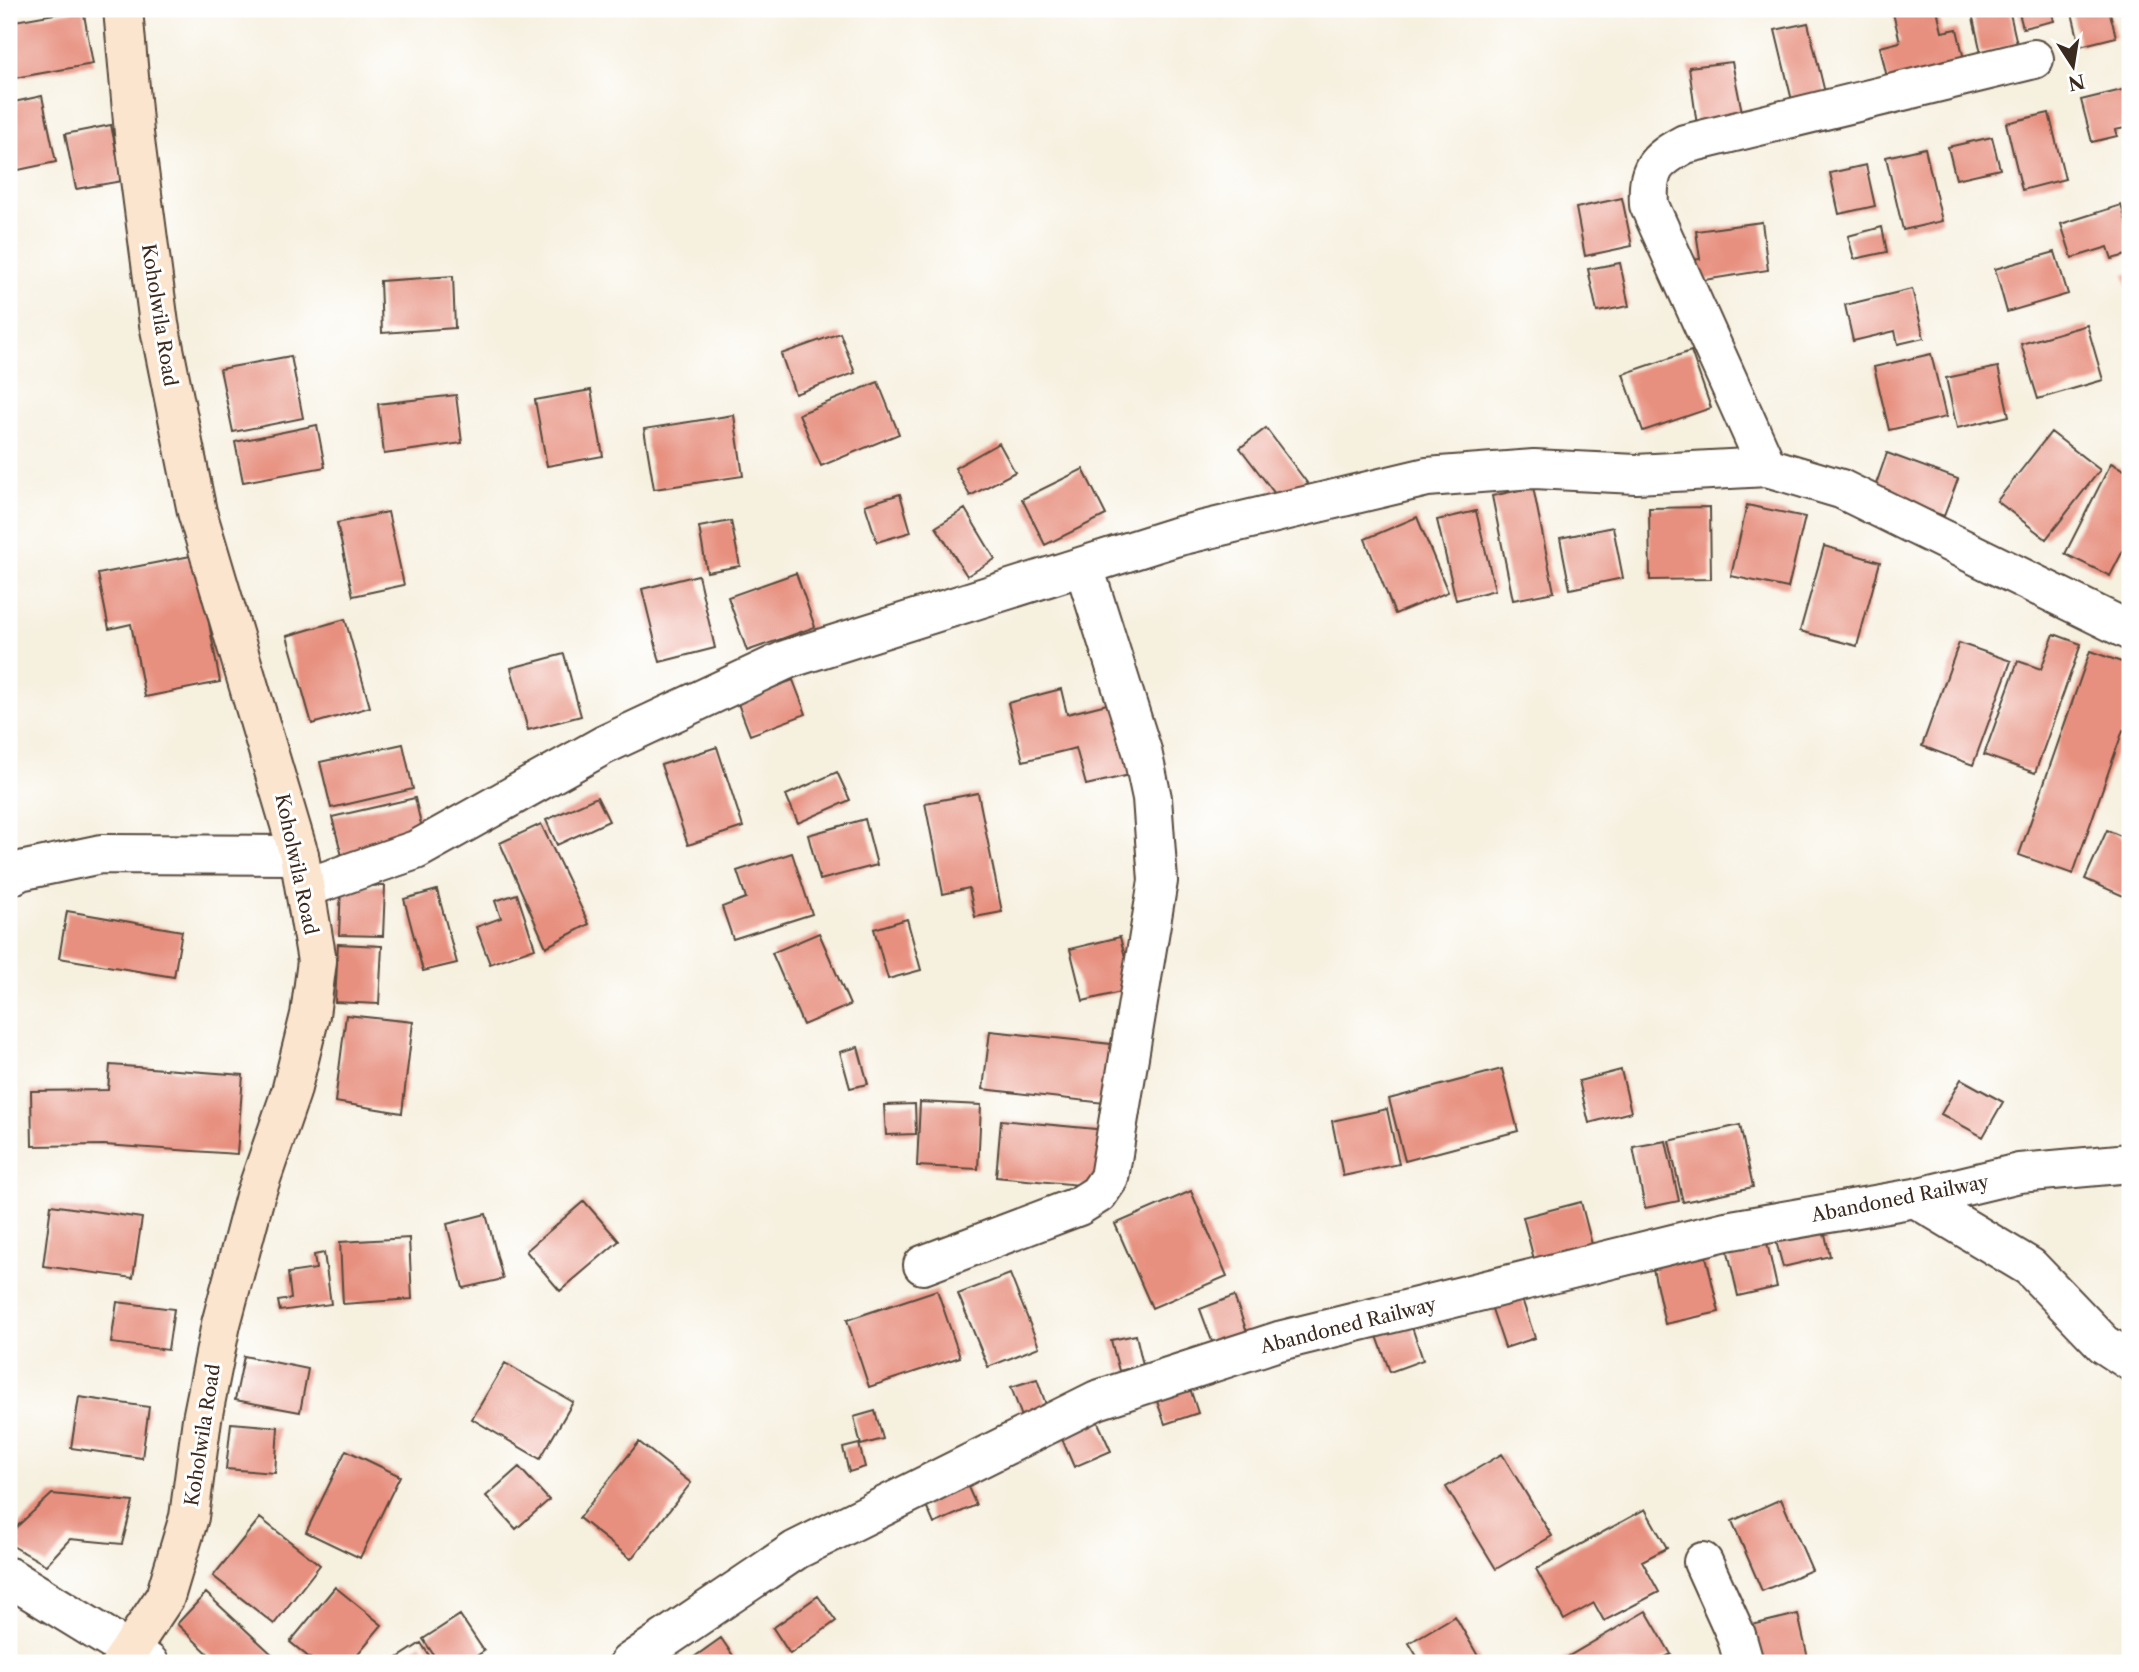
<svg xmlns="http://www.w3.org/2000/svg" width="2139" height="1672" font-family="'Libre Caslon Text',serif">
  <rect width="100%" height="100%" fill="#fff"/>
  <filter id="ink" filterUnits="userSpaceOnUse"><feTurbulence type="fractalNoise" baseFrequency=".0143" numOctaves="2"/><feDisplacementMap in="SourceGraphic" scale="14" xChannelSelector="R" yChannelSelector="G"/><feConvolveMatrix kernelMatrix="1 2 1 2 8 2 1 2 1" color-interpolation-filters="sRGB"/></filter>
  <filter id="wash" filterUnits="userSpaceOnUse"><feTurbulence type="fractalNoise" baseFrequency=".00686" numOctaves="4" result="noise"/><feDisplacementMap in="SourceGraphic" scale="28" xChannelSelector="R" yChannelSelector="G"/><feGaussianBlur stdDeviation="1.57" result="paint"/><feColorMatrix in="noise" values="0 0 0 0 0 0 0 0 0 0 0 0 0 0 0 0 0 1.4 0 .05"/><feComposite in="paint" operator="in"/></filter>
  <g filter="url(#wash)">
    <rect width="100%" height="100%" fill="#f6f0df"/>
    <g id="blocks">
      <path fill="#e7907f" d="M 83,9 L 93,64 L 9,79 L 9,22 Z
        M 1892,9 L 1937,9 L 1942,32 L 1957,29 L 1966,68 L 1889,86 L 1880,47 L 1900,42 Z
        M 1971,9 L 2009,9 L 2017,44 L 1981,53 Z
        M 2018,9 L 2051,9 L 2054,21 L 2023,28 Z
        M 2071,9 L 2109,9 L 2116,37 L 2080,46 Z
        M 1808,23 L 1828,105 L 1795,113 L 1775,30 Z
        M 1732,62 L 1745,127 L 1698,133 L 1689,67 Z
        M 2130,88 L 2130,127 L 2115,130 L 2117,136 L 2092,142 L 2081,100 Z
        M 42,96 L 56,162 L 9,172 L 9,103 Z
        M 2049,113 L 2065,179 L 2022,190 L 2006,123 Z
        M 111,125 L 122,181 L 76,189 L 65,134 Z
        M 1992,137 L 2000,169 L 1956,179 L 1948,147 Z
        M 1925,148 L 1942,221 L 1903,230 L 1886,157 Z
        M 1866,165 L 1875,206 L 1839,214 L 1830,173 Z
        M 1622,198 L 1632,246 L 1585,256 L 1576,208 Z
        M 2121,205 L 2130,234 L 2130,254 L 2112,259 L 2108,247 L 2072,258 L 2061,224 Z
        M 1762,222 L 1768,270 L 1704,280 L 1706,286 L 1686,261 L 1700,259 L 1696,231 Z
        M 1882,227 L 1887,252 L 1854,259 L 1848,236 Z
        M 2055,252 L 2068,294 L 2007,312 L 1995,269 Z
        M 1620,263 L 1629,306 L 1597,312 L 1588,269 Z
        M 2130,273 L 2130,294 L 2124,275 Z
        M 453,276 L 455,328 L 382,333 L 380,281 Z
        M 1912,289 L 1924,338 L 1898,344 L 1895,331 L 1853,341 L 1845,305 Z
        M 2087,325 L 2103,380 L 2038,399 L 2021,344 Z
        M 840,333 L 855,373 L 795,394 L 781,354 Z
        M 1691,351 L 1711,408 L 1643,431 L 1623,374 Z
        M 1931,354 L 1946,417 L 1889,430 L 1874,367 Z
        M 291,356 L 303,418 L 233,432 L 220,369 Z
        M 1998,367 L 2009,416 L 1957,428 L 1946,378 Z
        M 878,382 L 899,434 L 821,466 L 799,414 Z
        M 591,390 L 603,456 L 547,466 L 535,400 Z
        M 456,395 L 462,443 L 384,454 L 378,404 Z
        M 734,415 L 743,476 L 654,489 L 644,429 Z
        M 317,425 L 325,467 L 243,482 L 235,442 Z
        M 1266,428 L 1308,484 L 1282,503 L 1240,448 Z
        M 2051,432 L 2100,470 L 2046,539 L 1997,501 Z
        M 999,443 L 1015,472 L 970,496 L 955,468 Z
        M 1887,453 L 1958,479 L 1944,516 L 1874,490 Z
        M 2111,463 L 2130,473 L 2130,537 L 2110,576 L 2065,554 Z
        M 1083,469 L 1106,515 L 1045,545 L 1022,499 Z
        M 1533,487 L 1554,592 L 1513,600 L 1492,496 Z
        M 900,494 L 911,532 L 877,542 L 865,505 Z
        M 1747,505 L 1805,517 L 1788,588 L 1731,576 Z
        M 1710,507 L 1711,579 L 1650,580 L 1649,508 Z
        M 965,509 L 995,559 L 967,576 L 936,527 Z
        M 1476,511 L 1495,590 L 1456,600 L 1437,520 Z
        M 388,512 L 404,585 L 353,596 L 337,523 Z
        M 1417,517 L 1448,592 L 1395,614 L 1365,539 Z
        M 731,521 L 740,566 L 707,572 L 699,527 Z
        M 1613,527 L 1623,578 L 1570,589 L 1560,538 Z
        M 1824,546 L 1880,562 L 1857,646 L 1800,631 Z
        M 196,555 L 220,682 L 145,697 L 131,624 L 109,629 L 98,574 Z
        M 796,573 L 815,627 L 747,651 L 728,597 Z
        M 698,575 L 715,648 L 660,662 L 642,589 Z
        M 345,619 L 370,707 L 312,724 L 287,636 Z
        M 2054,634 L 2081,644 L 2035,773 L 1984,755 L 2018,661 L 2041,669 Z
        M 1959,643 L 2011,661 L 1973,765 L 1922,746 Z
        M 2090,651 L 2130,665 L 2130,733 L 2123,730 L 2073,874 L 2019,855 Z
        M 564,654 L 581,716 L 528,730 L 511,668 Z
        M 793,680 L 806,714 L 750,735 L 737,701 Z
        M 1061,689 L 1067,714 L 1119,701 L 1138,773 L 1086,785 L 1076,748 L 1023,761 L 1008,703 Z
        M 9,692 L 17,710 L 9,714 Z
        M 403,744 L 413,789 L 331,808 L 320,762 Z
        M 717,747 L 743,827 L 688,845 L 661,765 Z
        M 837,772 L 850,800 L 798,823 L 786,795 Z
        M 978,793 L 1002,912 L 975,917 L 969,888 L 943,894 L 925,803 Z
        M 597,797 L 609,821 L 557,845 L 546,820 Z
        M 415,798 L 424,837 L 342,856 L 332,817 Z
        M 865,819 L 877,865 L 820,880 L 808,835 Z
        M 541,824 L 589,924 L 546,947 L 500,843 Z
        M 2107,830 L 2130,840 L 2130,899 L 2085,879 Z
        M 792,853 L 812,914 L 733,939 L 722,907 L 746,898 L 737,871 Z
        M 341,885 L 385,886 L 383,936 L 339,935 Z
        M 437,890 L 457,963 L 423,971 L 404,899 Z
        M 517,894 L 535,948 L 490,964 L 476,927 L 501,918 L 495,901 Z
        M 67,911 L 182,931 L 174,977 L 59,958 Z
        M 907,919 L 921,970 L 888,979 L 874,929 Z
        M 819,933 L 850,1005 L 803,1025 L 772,953 Z
        M 1120,937 L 1133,989 L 1083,1001 L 1070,949 Z
        M 338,944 L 382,946 L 379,1004 L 335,1002 Z
        M 346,1015 L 413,1022 L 402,1113 L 335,1102 Z
        M 990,1031 L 1111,1044 L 1104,1103 L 983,1089 Z
        M 858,1047 L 868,1084 L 850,1088 L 840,1052 Z
        M 110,1065 L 243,1075 L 237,1154 L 104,1145 L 32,1146 L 31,1091 L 108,1090 Z
        M 1502,1069 L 1518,1131 L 1405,1161 L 1389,1099 Z
        M 1621,1070 L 1631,1112 L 1589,1123 L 1579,1081 Z
        M 1961,1079 L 2003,1102 L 1983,1137 L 1941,1114 Z
        M 920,1102 L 981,1105 L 978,1169 L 917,1166 Z
        M 915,1104 L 916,1134 L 886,1135 L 884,1105 Z
        M 1387,1109 L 1399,1164 L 1343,1176 L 1332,1121 Z
        M 1001,1120 L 1106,1130 L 1101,1187 L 996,1177 Z
        M 1740,1125 L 1753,1187 L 1683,1202 L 1669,1141 Z
        M 1666,1141 L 1679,1201 L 1645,1208 L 1633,1147 Z
        M 1191,1191 L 1227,1276 L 1152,1308 L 1115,1224 Z
        M 584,1201 L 619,1241 L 560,1291 L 526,1251 Z
        M 1581,1202 L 1594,1252 L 1536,1267 L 1523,1217 Z
        M 51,1205 L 142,1218 L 133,1278 L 43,1266 Z
        M 486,1214 L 503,1279 L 463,1288 L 447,1224 Z
        M 1824,1230 L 1830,1256 L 1783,1267 L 1776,1241 Z
        M 1765,1234 L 1777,1287 L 1738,1296 L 1726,1243 Z
        M 409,1238 L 412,1299 L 343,1304 L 340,1242 Z
        M 1705,1252 L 1719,1312 L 1665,1324 L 1652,1264 Z
        M 324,1253 L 331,1304 L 280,1311 L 278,1301 L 291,1299 L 288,1273 L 316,1269 L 314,1255 Z
        M 1010,1274 L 1039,1347 L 988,1367 L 958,1294 Z
        M 937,1290 L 960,1357 L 869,1387 L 847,1320 Z
        M 1520,1293 L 1535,1338 L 1505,1348 L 1490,1303 Z
        M 1234,1296 L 1247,1332 L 1213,1344 L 1200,1309 Z
        M 117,1302 L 174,1309 L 168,1350 L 111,1343 Z
        M 1410,1321 L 1423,1360 L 1390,1372 L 1376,1333 Z
        M 1136,1335 L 1143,1365 L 1119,1371 L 1111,1340 Z
        M 244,1356 L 308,1369 L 300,1412 L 235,1400 Z
        M 505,1363 L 573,1402 L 540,1459 L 472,1419 Z
        M 1037,1379 L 1050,1416 L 1025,1425 L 1011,1387 Z
        M 1187,1379 L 1198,1413 L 1165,1424 L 1153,1390 Z
        M 79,1397 L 149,1407 L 142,1458 L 71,1448 Z
        M 875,1411 L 883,1439 L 861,1445 L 854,1417 Z
        M 1095,1416 L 1111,1451 L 1074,1467 L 1059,1432 Z
        M 231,1423 L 278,1427 L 275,1473 L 226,1469 Z
        M 639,1442 L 691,1483 L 631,1559 L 579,1518 Z
        M 859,1444 L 865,1467 L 849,1472 L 843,1448 Z
        M 346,1450 L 400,1476 L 360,1558 L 306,1532 Z
        M 1502,1454 L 1552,1536 L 1496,1569 L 1446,1487 Z
        M 519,1467 L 549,1500 L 516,1529 L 486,1496 Z
        M 964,1478 L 976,1505 L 934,1524 L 922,1496 Z
        M 52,1494 L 133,1502 L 122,1544 L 70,1539 L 46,1565 L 9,1544 L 9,1534 Z
        M 1781,1499 L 1812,1570 L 1762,1591 L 1732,1521 Z
        M 1645,1509 L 1667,1548 L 1642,1561 L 1659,1592 L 1604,1621 L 1594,1603 L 1564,1620 L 1536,1569 Z
        M 260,1518 L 320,1565 L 274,1624 L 213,1576 Z
        M 335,1587 L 382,1625 L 350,1663 L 316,1663 L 290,1642 Z
        M 206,1593 L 275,1657 L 269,1663 L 218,1663 L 177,1624 Z
        M 818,1596 L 836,1621 L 790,1654 L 773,1628 Z
        M 1646,1611 L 1671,1654 L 1654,1663 L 1566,1663 L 1564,1659 Z
        M 1798,1614 L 1809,1663 L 1757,1663 L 1748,1626 Z
        M 460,1615 L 484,1651 L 466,1663 L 439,1663 L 423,1639 Z
        M 1455,1616 L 1482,1663 L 1421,1663 L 1409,1643 Z
        M 721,1638 L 738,1663 L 692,1663 L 690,1660 Z
        M 421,1643 L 434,1663 L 390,1663 Z"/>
    </g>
  </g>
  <g filter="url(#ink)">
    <use href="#blocks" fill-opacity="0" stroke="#57483b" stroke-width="2"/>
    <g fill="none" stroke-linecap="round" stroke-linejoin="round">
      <g stroke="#57483b" stroke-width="42">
        <path id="street" d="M 1767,467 L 1649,205 C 1647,169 1654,161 1685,144 L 2034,59
          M 9,877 L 20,871 L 101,854 L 299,855
          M 305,888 L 416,850 L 604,745 L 788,659 L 1175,537 L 1427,477 L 1534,469 L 1636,474 L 1767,467 L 1841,489 L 2130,631
          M 1915,1198 L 2030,1267 L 2104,1344 L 2130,1361
          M 923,1265 L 1079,1206 L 1098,1194 L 1109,1178 L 1158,881 L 1152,798 L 1142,751 L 1084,567
          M 1703,1562 L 1736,1635 L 1744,1663
          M 9,1577 L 149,1663
          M 629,1663 L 796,1550 L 1097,1400 L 1279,1341 L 1726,1231 L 1915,1198 L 2019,1173 L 2130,1163"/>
      </g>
      <g stroke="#57483b" stroke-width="42">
        <path id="secondary" d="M 121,1663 L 165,1597 L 189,1517 L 202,1419 L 221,1324 L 255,1196 L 291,1092 L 310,1015 L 317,961 L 299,855 L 197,512 L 159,324 L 134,133 L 123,9"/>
      </g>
      <use href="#street" stroke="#fff" stroke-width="38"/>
      <use href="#secondary" stroke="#fbe5cf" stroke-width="38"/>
    </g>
  </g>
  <g text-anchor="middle" stroke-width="6" stroke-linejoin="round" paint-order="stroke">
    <g font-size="19" fill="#3b2a1e" stroke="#fff">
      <text transform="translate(160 315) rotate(81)" y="7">Koholwila Road</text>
      <text transform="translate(297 864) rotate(78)" y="7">Koholwila Road</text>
      <text transform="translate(1900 1198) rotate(-11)" y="7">Abandoned Railway</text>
      <text transform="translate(1348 1325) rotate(-14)" y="7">Abandoned Railway</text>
      <text transform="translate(202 1435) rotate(-81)" y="7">Koholwila Road</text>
    </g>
  </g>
  <rect width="2139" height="1672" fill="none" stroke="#fff" stroke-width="35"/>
  <g transform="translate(2073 66) rotate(168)" stroke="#ffffff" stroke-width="5" paint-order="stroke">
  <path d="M0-5L12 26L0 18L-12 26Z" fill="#3b2a1e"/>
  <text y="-10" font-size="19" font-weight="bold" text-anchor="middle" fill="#3b2a1e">N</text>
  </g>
</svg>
